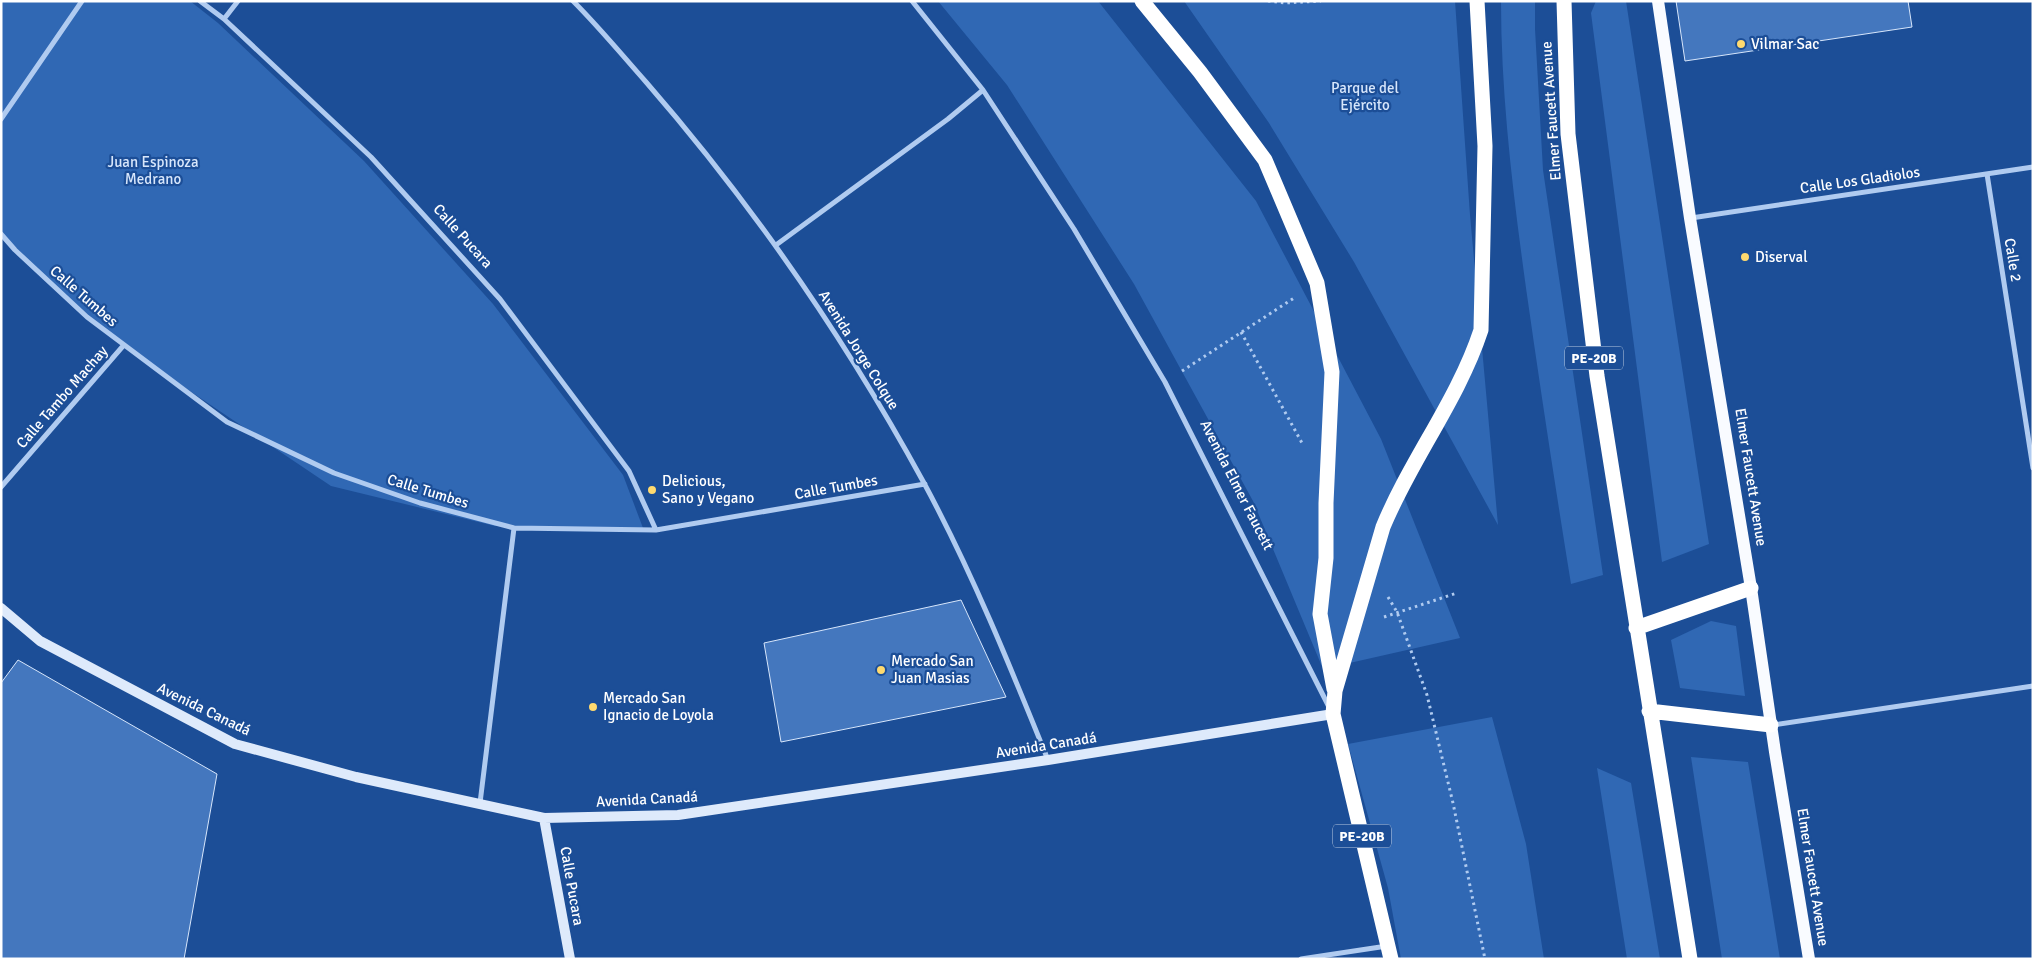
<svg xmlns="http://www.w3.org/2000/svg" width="2034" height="960" font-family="Signika,sans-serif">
  <rect width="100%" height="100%" fill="#1c4e97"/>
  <path fill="#3068b4" d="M 1,1 L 190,1 L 218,23 L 364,161 L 493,304 L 623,475 L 643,528 L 495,526 L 331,486 L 123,346 L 15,250 L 1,234 Z
    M 938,1 L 1098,1 L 1256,201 L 1381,439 L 1460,638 L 1323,669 L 1253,501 L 1134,284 L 1007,85 Z
    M 1184,1 L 1455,1 L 1470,215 L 1498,525 L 1354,262 L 1269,123 Z
    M 1501,1 L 1535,1 L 1535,29 L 1543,170 L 1603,575 L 1571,584 C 1555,485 1540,387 1526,288 C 1513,193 1501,97 1501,1 Z
    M 1596,1 L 1626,1 L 1709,544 L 1662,562 L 1591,13 Z
    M 1711,621 L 1736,626 L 1745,696 L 1680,688 L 1671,640 Z
    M 1492,717 L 1526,844 L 1544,959 L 1401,959 L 1388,888 L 1348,744 Z
    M 1691,757 L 1748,762 L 1780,959 L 1722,959 Z
    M 1597,768 L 1631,783 L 1660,959 L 1627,959 Z"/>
  <path fill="#4477be" stroke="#d7e6fb" d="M 1676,1 L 1908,1 L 1912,27 L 1685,61 Z
    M 961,600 L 1006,697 L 781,742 L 764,643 Z
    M 18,660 L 217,774 L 184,959 L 1,959 L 1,683 Z"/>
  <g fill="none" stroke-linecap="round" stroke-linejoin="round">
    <path stroke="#b0cbf0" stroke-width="3" stroke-dasharray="2.5 4" stroke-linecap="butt" d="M 1268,1 L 1285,3 L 1321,1
      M 1241,332 L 1302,443
      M 1182,371 L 1294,298
      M 1388,597 L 1397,612 L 1427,695 L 1453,803 L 1485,959
      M 1384,617 L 1457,593"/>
    <path stroke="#b0cbf0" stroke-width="5" d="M 200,1 L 224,19 L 371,157 L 500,299 L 629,471 L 656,530
      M 573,1 C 599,27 622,55 646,82 C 753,205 846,340 924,483 C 972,572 1010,666 1048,760
      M 912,1 L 983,90 L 1074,229 L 1165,382 L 1329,707
      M 224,19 L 238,1
      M 1,119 L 82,1
      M 1987,174 L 2033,468
      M 1691,218 L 2033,167
      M 1,234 L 15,250 L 87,317 L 227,422 L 334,473 L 420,503 L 514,528 L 656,530 L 925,484
      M 776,245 L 948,119 L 983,90
      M 1,487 L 123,346
      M 1773,725 L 2033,686
      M 480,803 L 514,528
      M 1301,959 L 1387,946"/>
    <path stroke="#deeafb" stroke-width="10" d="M 1,608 L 40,641 L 235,744 L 356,777 L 544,818 L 678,815 L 1048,760 L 1333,714
      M 544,818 L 570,959"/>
    <path stroke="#f9fbff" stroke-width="12" d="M 1658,1 L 1690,218 L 1751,588 L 1775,752 L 1809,959"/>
    <path stroke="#fff" stroke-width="15" d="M 1142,1 L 1200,72 L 1265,160 L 1317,283 L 1332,372 L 1326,503 L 1326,558 L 1320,614 L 1334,689
      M 1564,1 L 1568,134 L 1597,376 L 1690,959
      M 1636,628 L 1751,588
      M 1649,711 L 1771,725
      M 1391,959 L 1333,714 L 1335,691 L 1383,527 C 1411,459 1458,400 1481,330 L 1485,146 L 1477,1"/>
  </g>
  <g fill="#ffda6f" stroke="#1c4e97" stroke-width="2">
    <circle cx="1741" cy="44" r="5"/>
    <circle cx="1745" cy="257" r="5"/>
    <circle cx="652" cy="490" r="5"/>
    <circle cx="881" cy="670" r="5"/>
    <circle cx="593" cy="707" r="5"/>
  </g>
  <g text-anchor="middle" stroke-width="4.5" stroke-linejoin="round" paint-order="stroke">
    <g fill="#1c4e97" stroke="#bbcae0" stroke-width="1">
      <rect x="1565" y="346.5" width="58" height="23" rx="4"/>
      <rect x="1333" y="824.5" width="58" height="23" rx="4"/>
    </g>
    <g font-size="14" font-weight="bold" fill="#fff">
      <text x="1594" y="363">PE-20B</text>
      <text x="1362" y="841">PE-20B</text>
    </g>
    <g font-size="15" fill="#fff" stroke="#1c4e97" text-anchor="start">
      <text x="1751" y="49">Vilmar Sac</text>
      <text x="1755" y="262">Diserval</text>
      <text x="662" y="486">Delicious,<tspan x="662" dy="17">Sano y Vegano</tspan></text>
      <text x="891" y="666">Mercado San<tspan x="891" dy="17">Juan Masias</tspan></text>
      <text x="603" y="703">Mercado San<tspan x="603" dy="17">Ignacio de Loyola</tspan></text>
    </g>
    <g font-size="15" fill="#d7e6fb" stroke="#1c4e97">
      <text x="1365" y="93">Parque del<tspan x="1365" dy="17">Ejército</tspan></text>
      <text x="153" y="167">Juan Espinoza<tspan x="153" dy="17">Medrano</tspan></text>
    </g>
    <g font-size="15" fill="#fff" stroke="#1c4e97">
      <text transform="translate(1551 111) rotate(-94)" y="5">Elmer Faucett Avenue</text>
      <text transform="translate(1860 180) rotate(-8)" y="5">Calle Los Gladiolos</text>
      <text transform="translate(463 236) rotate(48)" y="5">Calle Pucara</text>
      <text transform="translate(2013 260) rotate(81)" y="5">Calle 2</text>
      <text transform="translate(84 296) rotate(41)" y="5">Calle Tumbes</text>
      <text transform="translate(859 350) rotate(58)" y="5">Avenida Jorge Colque</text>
      <text transform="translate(62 397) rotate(-49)" y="5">Calle Tambo Machay</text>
      <text transform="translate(1751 477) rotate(81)" y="5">Elmer Faucett Avenue</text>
      <text transform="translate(1237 485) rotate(63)" y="5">Avenida Elmer Faucett</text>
      <text transform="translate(836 487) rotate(-10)" y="5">Calle Tumbes</text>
      <text transform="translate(428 491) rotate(17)" y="5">Calle Tumbes</text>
      <text transform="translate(204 709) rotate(26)" y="5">Avenida Canadá</text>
      <text transform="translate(1046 745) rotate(-9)" y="5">Avenida Canadá</text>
      <text transform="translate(647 799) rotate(-3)" y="5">Avenida Canadá</text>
      <text transform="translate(1813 877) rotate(81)" y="5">Elmer Faucett Avenue</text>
      <text transform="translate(572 886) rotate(80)" y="5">Calle Pucara</text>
    </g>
  </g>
  <rect width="2034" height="960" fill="none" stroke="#ffffff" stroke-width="5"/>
</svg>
